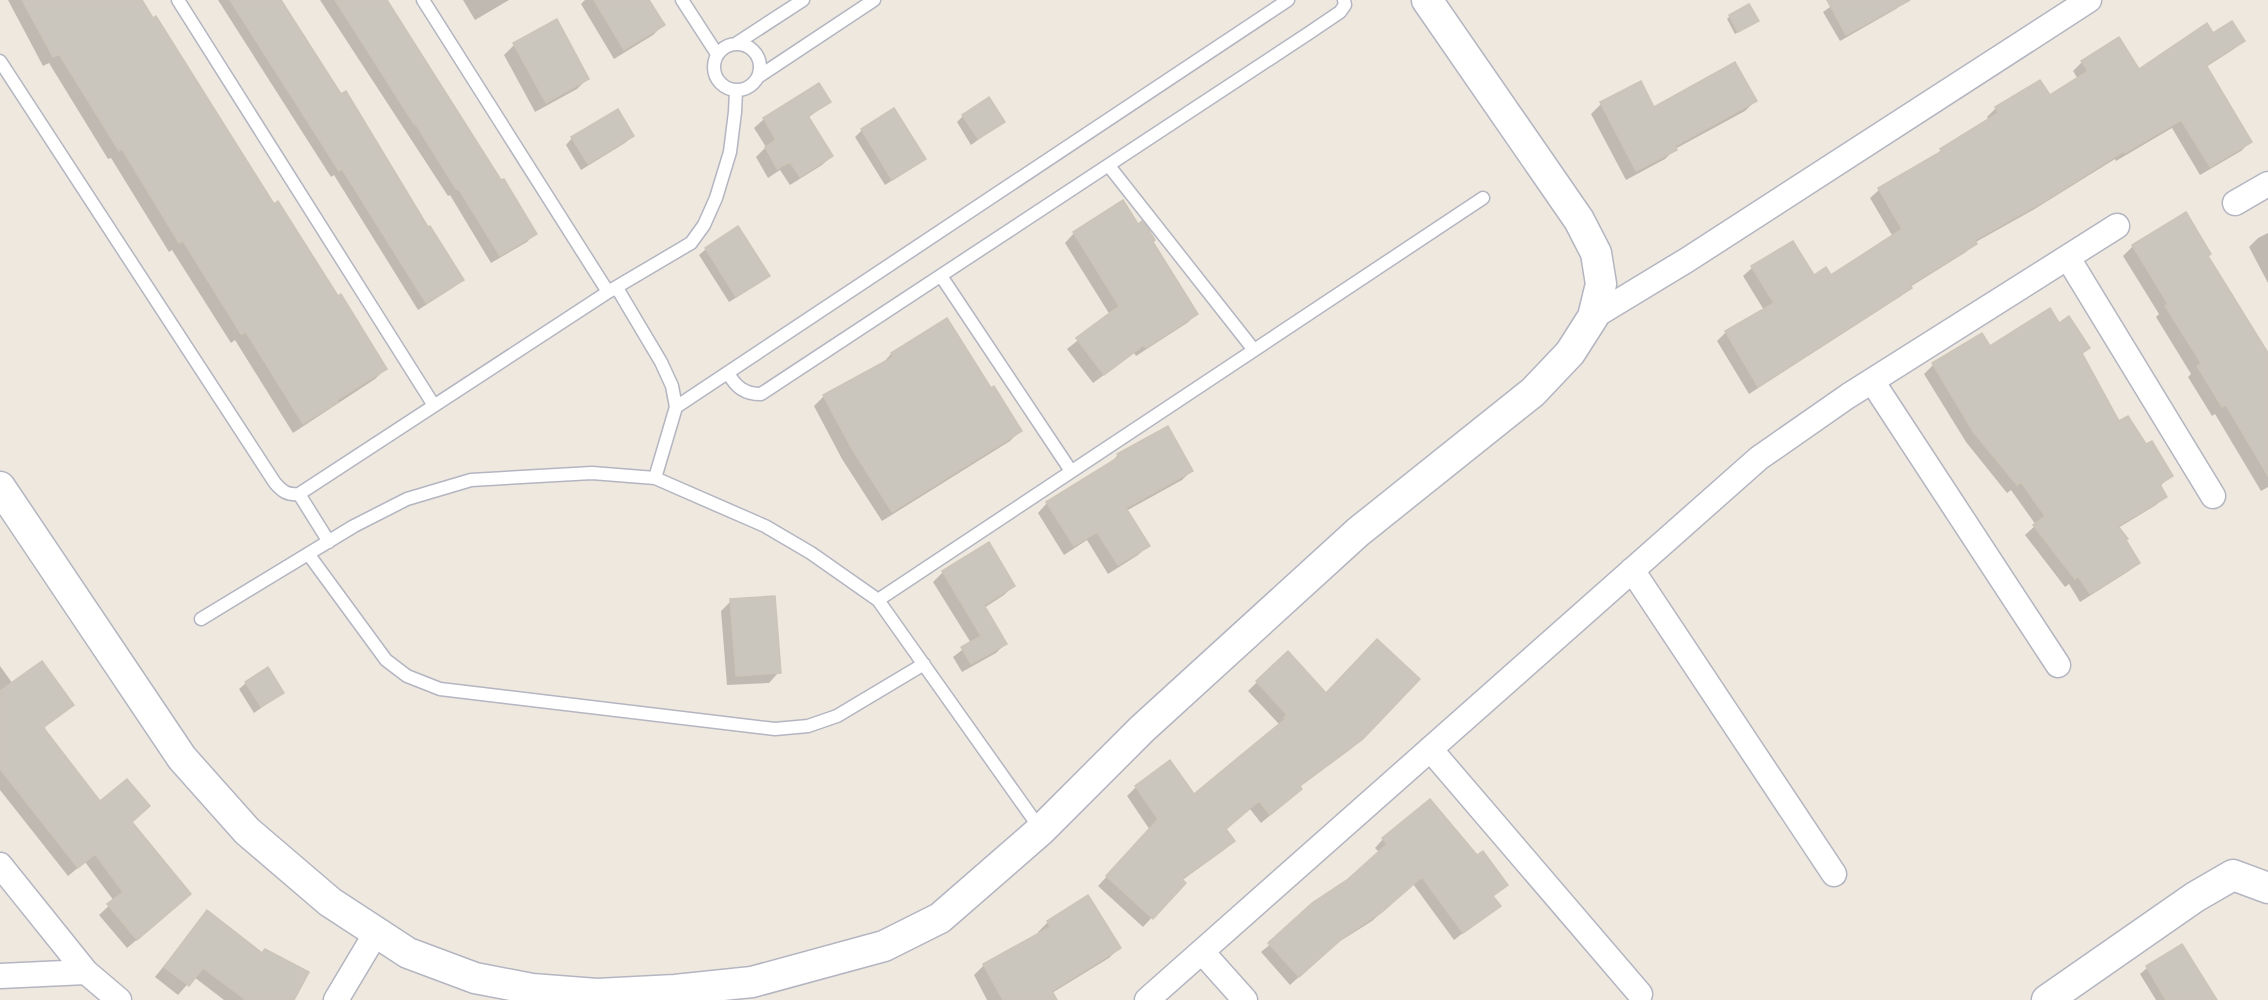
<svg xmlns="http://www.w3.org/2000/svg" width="2268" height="1000" font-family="'Asap Condensed',sans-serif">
  <rect width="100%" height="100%" fill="#efe8df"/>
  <path fill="#0003" d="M 8,0 L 140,0 L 274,206 L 385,369 L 375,379 L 293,433 L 235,340 L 231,343 L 172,250 L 169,252 L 111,158 L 108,159 L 49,63 L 43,66 Z
    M 218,0 L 279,0 L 462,280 L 454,287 L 418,310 L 334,175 L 331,177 Z
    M 320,0 L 385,0 L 535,233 L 527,242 L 491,263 L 450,195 L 448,196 Z
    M 463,0 L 509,0 L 475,20 Z
    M 585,0 L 648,0 L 663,25 L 653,35 L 614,59 L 581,4 Z
    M 1840,0 L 1901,0 L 1902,3 L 1896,9 L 1840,41 L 1823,12 Z
    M 1730,16 L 1757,21 L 1735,34 L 1727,19 Z
    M 2213,35 L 2243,41 L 2234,49 L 2206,67 L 2250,142 L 2241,151 L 2200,175 L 2172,128 L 2116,161 L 2115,159 L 2033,210 L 1974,243 L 1966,252 L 1910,287 L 1901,296 L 1749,394 L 1717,341 L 1726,332 L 1764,310 L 1743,276 L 1752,268 L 1813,277 L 1831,277 L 1893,237 L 1870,198 L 1879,190 L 1934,157 L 1941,150 L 1989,121 L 1987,117 L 1996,108 L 2049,97 L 2078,79 L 2073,71 L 2082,62 L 2119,39 L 2139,71 Z
    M 514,45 L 587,79 L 577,89 L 535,112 L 504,55 Z
    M 1640,83 L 1654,109 L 1755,101 L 1745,111 L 1675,149 L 1665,159 L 1626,180 L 1591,114 L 1601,104 Z
    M 829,101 L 808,118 L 832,156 L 822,165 L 790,185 L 780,170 L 768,178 L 756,157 L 766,147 L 754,128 L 764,119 Z
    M 894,110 L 924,159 L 917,165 L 885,185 L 855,137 L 862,130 Z
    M 963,116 L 1003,122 L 971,145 L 957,122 Z
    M 632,136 L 625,143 L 581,170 L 566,145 L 572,138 Z
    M 1138,226 L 1152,242 L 1197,314 L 1187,323 L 1136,356 L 1134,353 L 1093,383 L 1067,349 L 1110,315 L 1065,243 L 1074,233 Z
    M 2268,233 L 2268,283 L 2249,247 L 2258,238 Z
    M 2133,246 L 2206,256 L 2268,356 L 2268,487 L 2261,491 L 2215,414 L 2212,416 L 2188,377 L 2191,374 L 2156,317 L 2159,314 L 2123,256 Z
    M 706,249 L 768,276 L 761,282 L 729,302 L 699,255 Z
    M 946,320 L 990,390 L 1020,431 L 1010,441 L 882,521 L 842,459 L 814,406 L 824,396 L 881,365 L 891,354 Z
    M 2059,325 L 2088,348 L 2081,354 L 2119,423 L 2146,446 L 2171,476 L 2159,487 L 2165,496 L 2156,505 L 2118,528 L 2138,562 L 2129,571 L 2080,602 L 2069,584 L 2065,587 L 2025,535 L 2036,525 L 2011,490 L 2007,493 L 1966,442 L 1924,374 L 1933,365 Z
    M 1167,428 L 1191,471 L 1182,480 L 1126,511 L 1148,545 L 1138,555 L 1108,574 L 1087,540 L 1064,555 L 1038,513 L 1047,503 L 1108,465 L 1118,455 Z
    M 988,544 L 1013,586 L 1004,595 L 984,608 L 1005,644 L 996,653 L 962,672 L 953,657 L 971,643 L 933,582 L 943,572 Z
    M 731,601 L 779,672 L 769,683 L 727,685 L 721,611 Z
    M 0,666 L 13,684 L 72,705 L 43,728 L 100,803 L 130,822 L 179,904 L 127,948 L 99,915 L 114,901 L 85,862 L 68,876 L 0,790 Z
    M 1257,682 L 1362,738 L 1352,748 L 1299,787 L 1291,798 L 1261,823 L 1250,809 L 1225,830 L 1233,841 L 1224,850 L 1181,881 L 1184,883 L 1143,927 L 1098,886 L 1150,830 L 1127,796 L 1136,787 L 1170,762 L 1193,796 L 1279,724 L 1248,691 Z
    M 246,683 L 282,693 L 254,713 L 239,689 Z
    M 1383,839 L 1506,885 L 1492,897 L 1499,905 L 1454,940 L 1413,884 L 1372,921 L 1334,945 L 1290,985 L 1261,952 L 1380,853 L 1375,848 Z
    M 1087,897 L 1119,948 L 1109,958 L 1052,993 L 1047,1000 L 987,1000 L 974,975 L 984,965 L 1039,935 L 1038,932 L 1048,922 Z
    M 207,912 L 292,1000 L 224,1000 L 194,977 L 178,995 L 155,977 Z
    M 2182,946 L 2212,1000 L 2156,1000 L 2140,974 L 2147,968 Z"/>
  <path fill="#cbc6bd" stroke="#cbc5b8" stroke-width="1.5" d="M 22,0 L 142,0 L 153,18 L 156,16 L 274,204 L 278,201 L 338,296 L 341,294 L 387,369 L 337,400 L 338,402 L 303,424 L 246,332 L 241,334 L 183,241 L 179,243 L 122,149 L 119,151 L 59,54 L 53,57 Z
    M 230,0 L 281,0 L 341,94 L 346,91 L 428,227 L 430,226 L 464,280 L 426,303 L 342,169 L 339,171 Z
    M 335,0 L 387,0 L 501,180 L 504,179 L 537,234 L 500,256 L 458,188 L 456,189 L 415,123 L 414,124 Z
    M 594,0 L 649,0 L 665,25 L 624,50 Z
    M 1827,0 L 1910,0 L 1846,35 Z
    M 1749,4 L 1759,21 L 1738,32 L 1729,15 Z
    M 557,19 L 589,79 L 546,103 L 513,43 Z
    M 2232,21 L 2245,41 L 2206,65 L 2252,142 L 2210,167 L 2181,120 L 2125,153 L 2124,151 L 2043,202 L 1975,240 L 1977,244 L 1910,285 L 1912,288 L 1758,387 L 1725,331 L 1774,303 L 1751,266 L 1793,241 L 1814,275 L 1826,267 L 1831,275 L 1902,229 L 1878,188 L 1942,151 L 1940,149 L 1998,113 L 1995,107 L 2040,80 L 2050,95 L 2088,71 L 2081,61 L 2119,37 L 2139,69 L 2207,23 L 2213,33 Z
    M 1735,62 L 1757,101 L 1675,146 L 1677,150 L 1636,171 L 1600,102 L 1641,81 L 1654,107 Z
    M 819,83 L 831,102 L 808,116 L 833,156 L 800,177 L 790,162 L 777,169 L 765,147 L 776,140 L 763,118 Z
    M 989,97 L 1005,122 L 978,139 L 962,115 Z
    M 894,108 L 926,159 L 892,180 L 861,129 Z
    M 618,109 L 634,136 L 588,164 L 571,137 Z
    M 1123,200 L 1138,224 L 1142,221 L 1147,227 L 1155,240 L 1153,242 L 1198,314 L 1146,348 L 1144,345 L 1104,375 L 1076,338 L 1119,306 L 1073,232 Z
    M 2186,212 L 2211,254 L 2208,256 L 2268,353 L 2268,476 L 2226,405 L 2222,407 L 2197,366 L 2201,363 L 2165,306 L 2168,304 L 2132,245 Z
    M 738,226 L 770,276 L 736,297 L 705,248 Z
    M 2050,308 L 2059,323 L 2069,316 L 2090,348 L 2082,353 L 2119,421 L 2128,416 L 2146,444 L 2152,441 L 2173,476 L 2160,484 L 2167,497 L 2118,526 L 2128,539 L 2126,540 L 2140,563 L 2090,594 L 2078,576 L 2075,579 L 2033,525 L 2045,516 L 2021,482 L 2017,485 L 1974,433 L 1932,363 L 1982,333 L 1990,346 Z
    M 947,318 L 991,388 L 994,386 L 1022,431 L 892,512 L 852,449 L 823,395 L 893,357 L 891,353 Z
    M 1168,426 L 1193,471 L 1126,508 L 1150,546 L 1118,565 L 1097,532 L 1074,546 L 1046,502 L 1119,457 L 1117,454 Z
    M 989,542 L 1015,586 L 984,605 L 1007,644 L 971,664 L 961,647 L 981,636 L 942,571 Z
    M 775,596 L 781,673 L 736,676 L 730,599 Z
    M 1377,639 L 1420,679 L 1363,739 L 1300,786 L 1302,789 L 1270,815 L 1259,801 L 1226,829 L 1235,841 L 1182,879 L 1186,883 L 1153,919 L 1106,876 L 1158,819 L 1135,786 L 1170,760 L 1194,794 L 1285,719 L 1284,717 L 1287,715 L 1256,681 L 1288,651 L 1326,693 Z
    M 42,661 L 74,705 L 44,727 L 46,731 L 100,801 L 127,779 L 150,806 L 132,822 L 191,894 L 137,940 L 107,904 L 123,892 L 95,854 L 78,868 L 0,769 L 0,691 Z
    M 268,667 L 284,693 L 261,707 L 245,682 Z
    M 1430,799 L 1477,855 L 1483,851 L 1508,885 L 1493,896 L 1501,906 L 1463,933 L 1422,877 L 1382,912 L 1344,937 L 1299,977 L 1268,943 L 1312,903 L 1347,880 L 1387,844 L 1382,838 Z
    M 1088,895 L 1121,948 L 1052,991 L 1057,1000 L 1003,1000 L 983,964 L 1050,927 L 1047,921 Z
    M 207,910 L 262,953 L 265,949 L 309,972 L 294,1000 L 246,1000 L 203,968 L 189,986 L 164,967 Z
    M 2182,944 L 2217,1000 L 2166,1000 L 2146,966 Z"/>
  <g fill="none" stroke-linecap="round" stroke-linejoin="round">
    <g stroke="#b3b5c1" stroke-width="15">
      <path id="service" d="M 178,0 L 433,404
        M 423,0 L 608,292
        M 682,0 L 717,54
        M 737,43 L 803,0
        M714 67a23 23 0 1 1 46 0a23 23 0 1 1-46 0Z
        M 0,61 L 275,483 C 283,492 287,495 299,494 L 608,292 L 691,243 L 704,225 L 716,198 L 730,152 L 735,112 L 736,90
        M 758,77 L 874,0
        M 1109,166 L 1254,350
        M 941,276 L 1071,471
        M 617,288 L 661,362 L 672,386 L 676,407 L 655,478
        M 728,373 C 736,387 744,394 761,394 L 1309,33 L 1340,12 L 1345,5 L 1344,0
        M 676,407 L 1288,0
        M 299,494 L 329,542
        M 309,555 L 386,660 L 407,676 L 440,689 L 775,729 L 808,726 L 837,716 L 924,664
        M 878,600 L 1483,198
        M 201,619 L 354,526 L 407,499 L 471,480 L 592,473 L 655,478 L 765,526 L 811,553 L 878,600 L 1041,830"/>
    </g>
    <g stroke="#b3b5c1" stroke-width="27">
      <path id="minor" d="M 2235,203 L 2268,184
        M 2068,258 L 2213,496
        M 1593,317 L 1687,260 L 2089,0
        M 1872,381 L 2058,665
        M 1632,570 L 1834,874
        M 1430,749 L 1640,994
        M 0,865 L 86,972 L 119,1000
        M 1203,953 L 1245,1000
        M 0,976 L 86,972
        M 336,1000 L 376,933
        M 1147,1000 L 1759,458 L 1848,396 L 2117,226"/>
    </g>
    <g stroke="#b3b5c1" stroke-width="33">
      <path id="tertiary" d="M 0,487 L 182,758 L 247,831 L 330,902 L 408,953 L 475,978 L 532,989 L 597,994 L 675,990 L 752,982 L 884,946 L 940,918 L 1041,830 L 1142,729 L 1358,532 L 1533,392 L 1570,353 L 1593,317 L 1601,284 L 1596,253 L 1579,220 L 1427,0
        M 2047,1000 L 2195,897 L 2233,875 L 2268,888"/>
    </g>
    <use href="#service" stroke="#fff" stroke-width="12"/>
    <use href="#minor" stroke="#fff" stroke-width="24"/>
    <use href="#tertiary" stroke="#fff" stroke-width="30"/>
  </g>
</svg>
